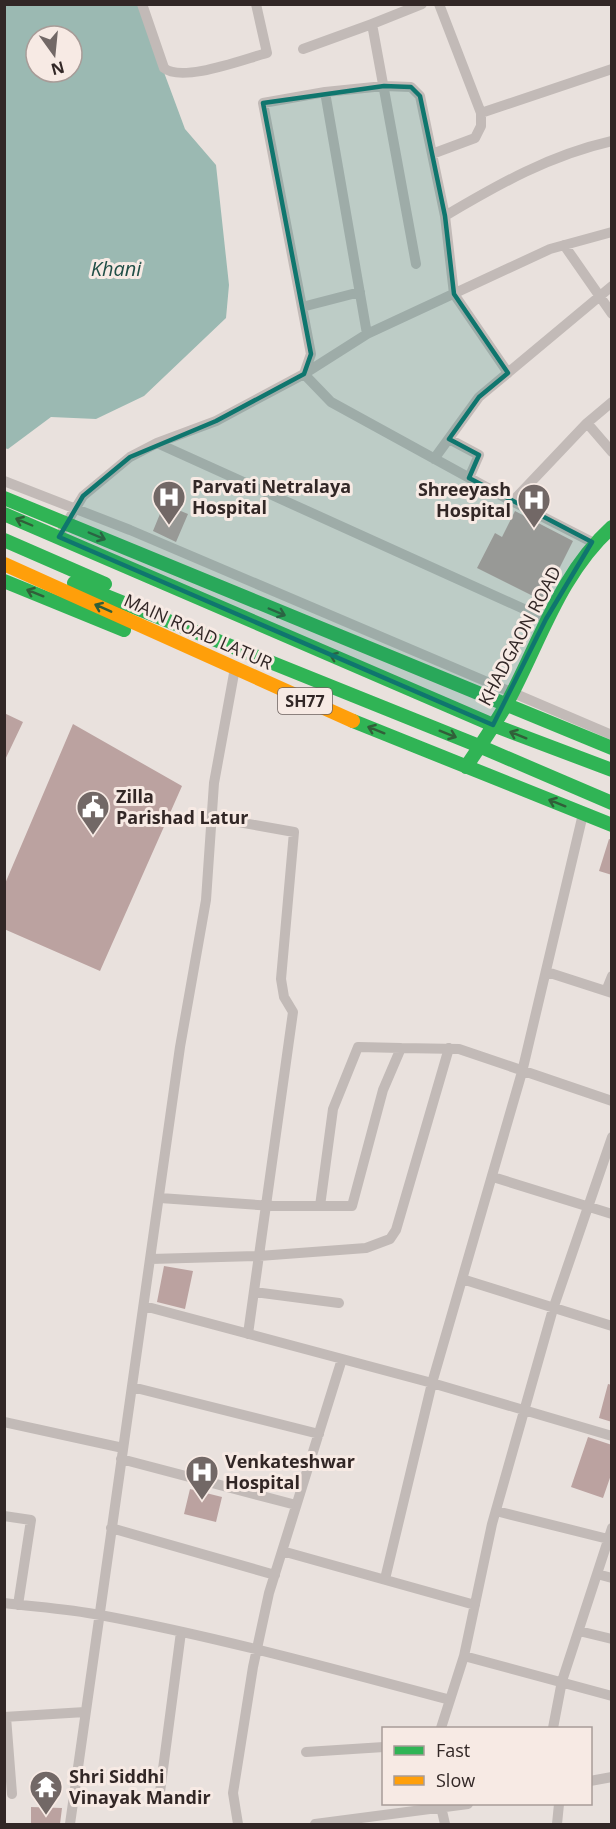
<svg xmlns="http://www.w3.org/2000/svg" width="616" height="1829" font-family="'Open Sans',sans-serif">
  <rect width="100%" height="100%" fill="#e9e1dd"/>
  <path fill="#9bb9b2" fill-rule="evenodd" d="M 4,5 L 139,5 L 185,129 L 216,165 L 229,285 L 226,318 L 144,396 L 96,419 L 51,417 L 8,449 L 4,448 ZM 36,36 L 72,36 L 72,72 L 36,72 Z"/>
  <path fill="#bba2a0" d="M 164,504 L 188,514 L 176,542 L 153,531 Z
    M 515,511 L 573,541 L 543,601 L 477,568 L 495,533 L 502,537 Z
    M 4,713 L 23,722 L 4,762 Z
    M 73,724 L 182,786 L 100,971 L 4,929 L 4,886 Z
    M 609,839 L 612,840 L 612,875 L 599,871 Z
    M 164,1266 L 193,1271 L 185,1309 L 157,1302 Z
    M 608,1384 L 612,1385 L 612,1422 L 599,1418 Z
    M 588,1437 L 612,1445 L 612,1472 L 603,1498 L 571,1487 Z
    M 190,1489 L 222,1497 L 216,1522 L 184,1514 Z
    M 31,1807 L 62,1808 L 60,1824 L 31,1824 Z"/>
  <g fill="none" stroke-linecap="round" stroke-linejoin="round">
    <path stroke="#c2bab7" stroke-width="10" d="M 142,4 L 164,68 C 182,83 244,59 267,53 L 256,4
      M 303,49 L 372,24
      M 325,92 L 384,86 L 411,87 L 420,96 L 432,154 L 475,138 L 481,126 L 481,113 L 439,4
      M 481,113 L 612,69
      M 432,154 L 445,216
      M 564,245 L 612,314
      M 416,264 L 372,24 L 422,4
      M 302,307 L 360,292
      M 367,334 L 325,92 L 263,103 L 311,354 L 304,374 L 331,402 L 506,498 L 592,542
      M 508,373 L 454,294 L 445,216 C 499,184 550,155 612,141
      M 587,423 L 612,452
      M 449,439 L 479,455 L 469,478
      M 157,443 L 546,619
      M 434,459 L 479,397 L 612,286
      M 4,481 L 130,530 L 612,735
      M 512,502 L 587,423 L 612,402
      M 63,529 L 83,496 L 130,457 L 157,443 L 216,421 L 304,374 L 367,334 L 550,249 L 612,232
      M 210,817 L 294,832 L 281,979 L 284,997 L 293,1012 L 248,1334
      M 547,972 L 612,993
      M 606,991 L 612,976
      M 493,1177 L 612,1214
      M 160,1198 L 273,1206 L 352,1206 L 383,1090 L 401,1048 L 459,1049 L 612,1101
      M 320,1206 L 333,1109 L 358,1047 L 401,1048
      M 151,1259 L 259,1256 L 366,1248 L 390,1239 L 396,1230 L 449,1048
      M 462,1279 L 612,1326
      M 254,1292 L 339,1303
      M 144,1306 L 432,1383 L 612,1436
      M 132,1387 L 319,1434
      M 4,1422 L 123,1448
      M 121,1459 L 296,1505
      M 496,1511 L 608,1539
      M 4,1516 L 31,1520 L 18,1605
      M 111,1528 L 275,1575
      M 282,1551 L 475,1605
      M 597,1574 L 612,1578
      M 385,1579 L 432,1383 L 522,1072 L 583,814
      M 4,1603 C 36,1607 68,1609 100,1615 C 218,1637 334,1669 450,1700
      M 579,1631 L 612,1639
      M 464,1656 L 612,1696
      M 4,1717 L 85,1712
      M 6,1717 L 12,1794
      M 441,1728 L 464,1656 L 492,1524 L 553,1309 L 612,1137
      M 553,1728 L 562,1681 L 612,1528
      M 306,1752 L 384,1747
      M 590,1781 L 612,1777
      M 160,1792 L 181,1632
      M 441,1807 L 445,1824
      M 70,1824 L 180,1047 L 206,900 L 214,783 L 235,668
      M 238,1824 L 233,1793 L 253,1667 L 269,1593 L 342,1359
      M 315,1824 L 468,1804
      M 557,1824 L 559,1804"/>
    <path stroke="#30b455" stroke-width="14" d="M 4,498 L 612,748
      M 4,514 L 493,725 L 612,770
      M 4,540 L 105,584
      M 4,581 L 124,630
      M 74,583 L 479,746 L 612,803
      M 353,721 L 612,825
      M 466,767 C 480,746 494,726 506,705 C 540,643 558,576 612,527"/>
    <path stroke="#ff9f0a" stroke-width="14" d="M 4,564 L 353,721"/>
  </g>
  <defs><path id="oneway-shaft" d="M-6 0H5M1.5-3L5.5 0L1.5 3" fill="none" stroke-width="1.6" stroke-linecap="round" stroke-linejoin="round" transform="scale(1.5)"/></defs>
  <g stroke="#315f39">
    <use href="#oneway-shaft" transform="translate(24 522) rotate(-157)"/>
    <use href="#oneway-shaft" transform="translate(97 536) rotate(23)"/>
    <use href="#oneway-shaft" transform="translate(35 593) rotate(-158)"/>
    <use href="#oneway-shaft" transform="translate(103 608) rotate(-156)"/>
    <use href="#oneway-shaft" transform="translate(277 612) rotate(23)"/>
    <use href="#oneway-shaft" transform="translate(338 658) rotate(-157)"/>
    <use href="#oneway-shaft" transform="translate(376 730) rotate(-158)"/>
    <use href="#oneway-shaft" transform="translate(448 734) rotate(22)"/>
    <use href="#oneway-shaft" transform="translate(518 735) rotate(-158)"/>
    <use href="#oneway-shaft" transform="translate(557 803) rotate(-158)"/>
  </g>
  <path fill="#0f766e" fill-opacity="0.2" stroke="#0f766e" stroke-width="4.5" stroke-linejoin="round" d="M 384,86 L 411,87 L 420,96 L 445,216 L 454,294 L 508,373 L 479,397 L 449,439 L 479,455 L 469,478 L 592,542 L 546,619 L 493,725 L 59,537 L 83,496 L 130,457 L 216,421 L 304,374 L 311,354 L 263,103 Z"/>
  <defs>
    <g id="hospital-pin" transform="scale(1.725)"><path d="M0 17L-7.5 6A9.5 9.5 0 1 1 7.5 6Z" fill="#726866" stroke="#f7eae4"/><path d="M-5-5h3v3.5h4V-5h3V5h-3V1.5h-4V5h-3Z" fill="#fff"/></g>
    <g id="civic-pin" transform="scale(1.725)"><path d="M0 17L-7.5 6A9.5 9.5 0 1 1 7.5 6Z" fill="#726866" stroke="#f7eae4"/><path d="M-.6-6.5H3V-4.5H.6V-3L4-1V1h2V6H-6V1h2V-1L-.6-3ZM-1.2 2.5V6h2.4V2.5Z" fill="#fff"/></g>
    <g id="temple-pin" transform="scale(1.725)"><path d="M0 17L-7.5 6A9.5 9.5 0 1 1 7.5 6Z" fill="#726866" stroke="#f7eae4"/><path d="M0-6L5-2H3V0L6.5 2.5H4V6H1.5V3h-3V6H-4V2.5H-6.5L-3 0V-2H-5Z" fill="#fff"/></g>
  </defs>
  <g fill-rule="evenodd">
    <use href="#hospital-pin" x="169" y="497"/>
    <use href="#hospital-pin" x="534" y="500"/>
    <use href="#civic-pin" x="93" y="807"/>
    <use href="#hospital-pin" x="202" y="1472"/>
    <use href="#temple-pin" x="46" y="1787"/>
  </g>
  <g text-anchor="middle" stroke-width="6" stroke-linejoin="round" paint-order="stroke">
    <rect fill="#f7eae4" stroke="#6d625f" stroke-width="1.5" x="278" y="688" width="54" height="26" rx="4.5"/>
    <g font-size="16" font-weight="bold" fill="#322726">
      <text x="305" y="707">SH77</text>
    </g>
    <g font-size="18" font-weight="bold" fill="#322726" stroke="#f7eae4" text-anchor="start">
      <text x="192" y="493">Parvati Netralaya<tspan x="192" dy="21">Hospital</tspan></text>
      <text x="511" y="496" text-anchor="end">Shreeyash<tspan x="511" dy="21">Hospital</tspan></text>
      <text x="116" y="803">Zilla<tspan x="116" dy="21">Parishad Latur</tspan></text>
      <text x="225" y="1468">Venkateshwar<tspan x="225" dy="21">Hospital</tspan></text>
      <text x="69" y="1783">Shri Siddhi<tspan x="69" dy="21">Vinayak Mandir</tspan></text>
    </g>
    <g font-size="18" fill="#322726" stroke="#f7eae4">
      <text transform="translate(198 632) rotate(24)" y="6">MAIN ROAD LATUR</text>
      <text transform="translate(520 636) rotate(-62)" y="6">KHADGAON ROAD</text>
    </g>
    <g font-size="20" font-style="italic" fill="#204f47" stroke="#f7eae4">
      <text x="116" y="276">Khani</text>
    </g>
  </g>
  <rect width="616" height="1829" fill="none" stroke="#322726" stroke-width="12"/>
  <rect x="382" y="1727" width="210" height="78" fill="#f7eae4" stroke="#a89c98" stroke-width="1.5"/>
  <rect x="394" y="1746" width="30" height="9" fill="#30b455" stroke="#a89c98" stroke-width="1.5"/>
  <text x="436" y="1757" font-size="18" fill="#322726">Fast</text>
  <rect x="394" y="1776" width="30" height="9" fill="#ff9f0a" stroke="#a89c98" stroke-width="1.5"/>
  <text x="436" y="1787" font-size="18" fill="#322726">Slow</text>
  <g transform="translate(54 54) rotate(165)"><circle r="28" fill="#f7eae4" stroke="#a89c98" stroke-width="1.5"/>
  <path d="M0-4.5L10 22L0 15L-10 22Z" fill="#726866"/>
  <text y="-9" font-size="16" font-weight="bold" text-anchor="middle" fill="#322726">N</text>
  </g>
</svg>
